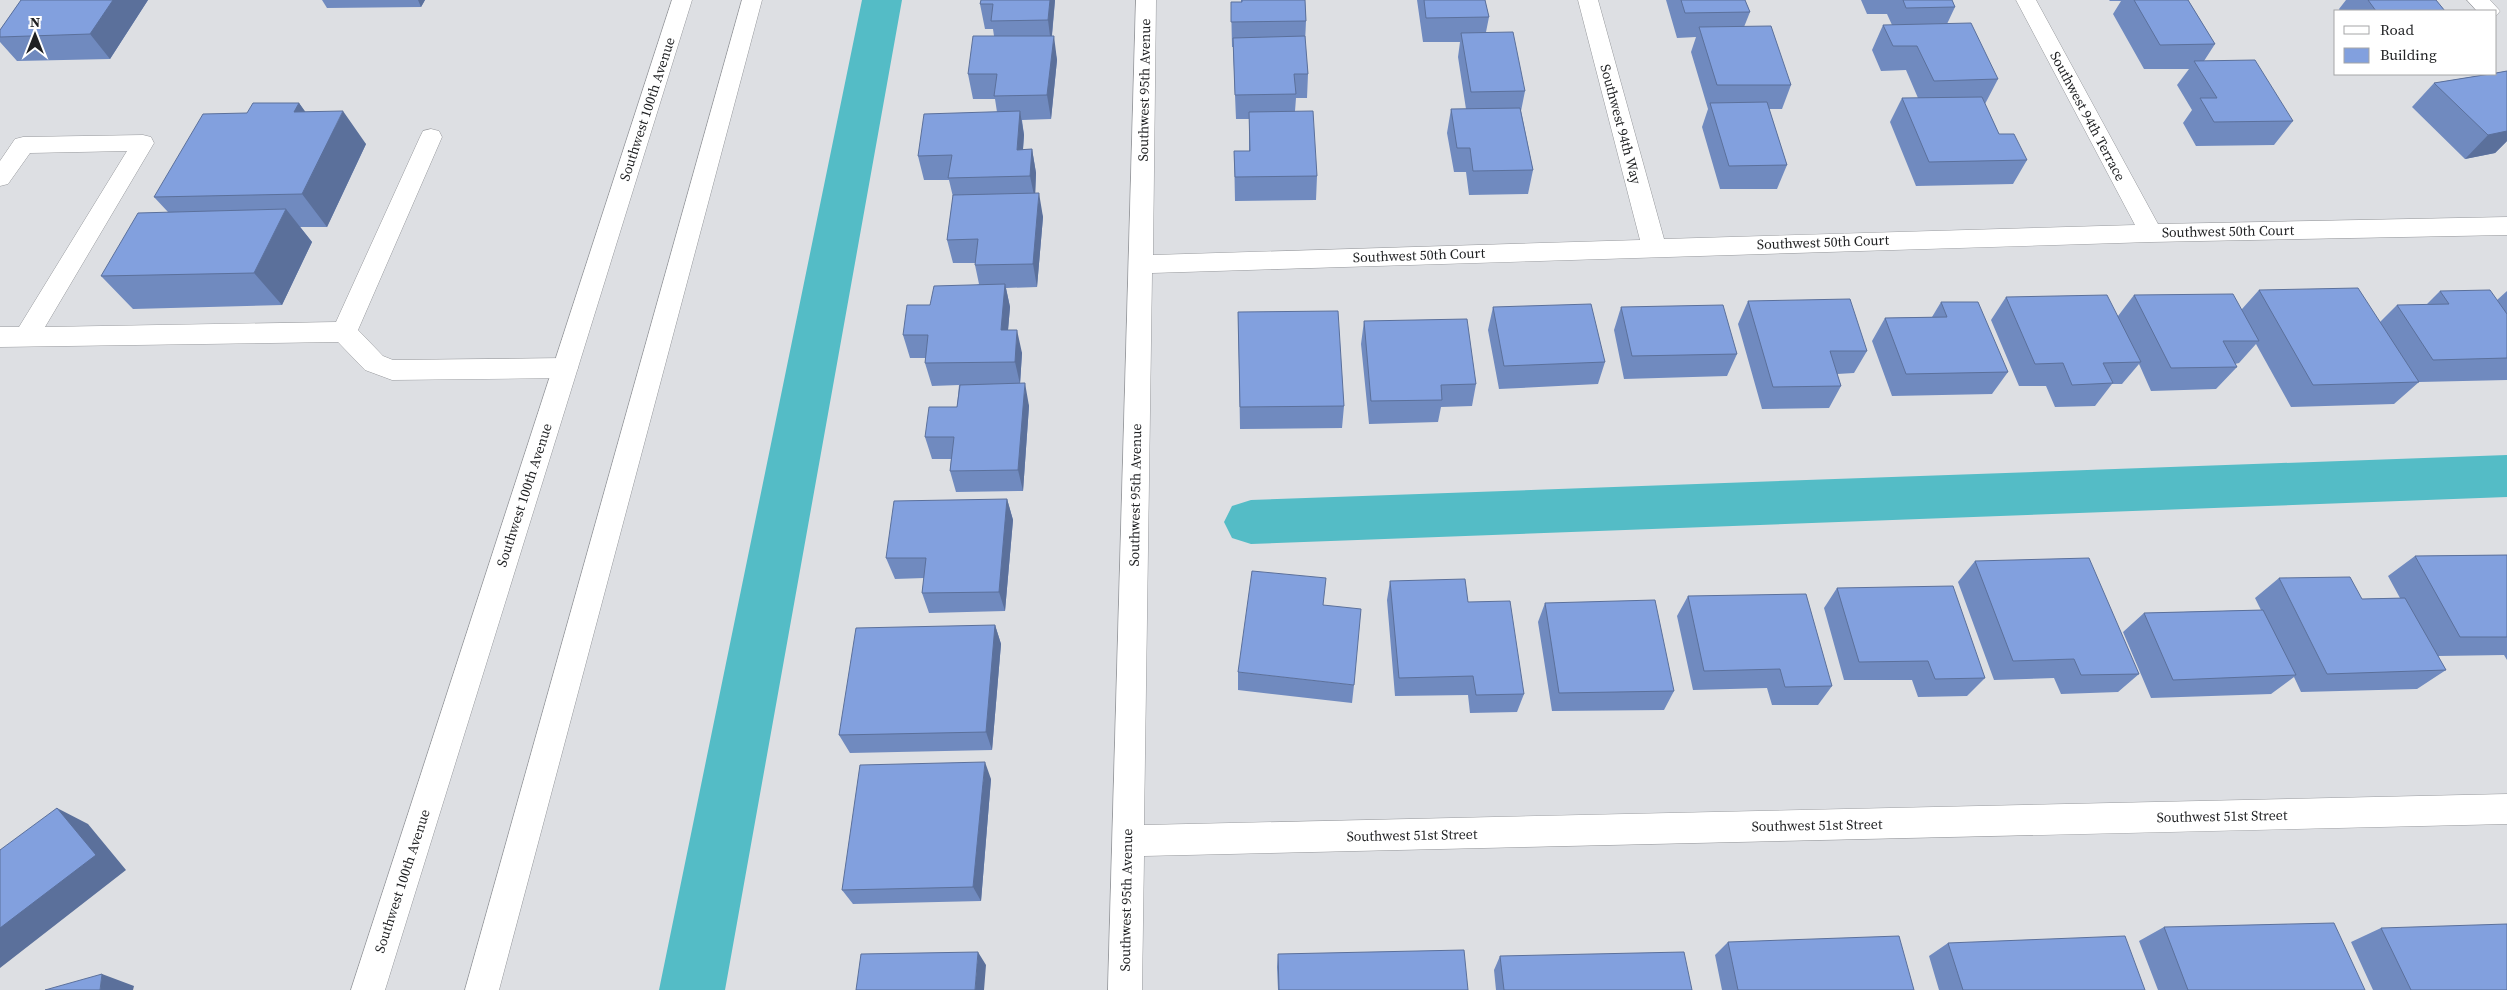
<svg xmlns="http://www.w3.org/2000/svg" width="2507" height="990" font-family="'Source Serif 4',serif">
  <rect width="100%" height="100%" fill="#dddfe3"/>
  <g fill="none" stroke-linecap="round" stroke-linejoin="round">
    <path fill="#54bcc6" fill-rule="evenodd" d="M 862,0 L 902,0 L 725,990 L 659,990 Z
      M 2507,455 L 2507,497 L 1251,544 L 1232,538 L 1224,522 L 1232,506 L 1251,500 Z"/>
    <g stroke="#96989c" stroke-width="1">
      <path id="lane" d="M 431,129 L 439,131 L 442,137 L 358,330 L 383,356 L 393,360 L 565,358 L 574,361 L 578,368 L 574,375 L 565,378 L 392,380 L 365,370 L 338,342 L 0,347 L 0,327 L 19,327 L 127,151 L 30,153 L 8,184 L 0,186 L 0,161 L 15,139 L 23,137 L 143,135 L 151,137 L 154,143 L 45,327 L 336,322 L 420,137 L 423,131 Z"/>
    </g>
    <g stroke="#96989c" stroke-width="1">
      <path id="street" d="M 1136,0 L 1156,0 L 1153,255 L 1640,240 L 1578,0 L 1598,0 L 1664,239 L 2135,225 L 2016,0 L 2036,0 L 2158,224 L 2507,217 L 2507,235 L 2151,242 L 1152,273 L 1144,825 L 2507,794 L 2507,824 L 1144,856 L 1142,990 L 1108,990 Z
        M 2467,0 L 2490,0 L 2500,11 L 2496,16 L 2496,11 L 2477,11 Z"/>
    </g>
    <g stroke="#96989c" stroke-width="1">
      <path id="secondary" d="M 672,0 L 692,0 L 385,990 L 351,990 Z
        M 742,0 L 762,0 L 499,990 L 465,990 Z"/>
    </g>
    <use href="#lane" fill="#fff" fill-rule="evenodd"/>
    <use href="#street" fill="#fff" fill-rule="evenodd"/>
    <use href="#secondary" fill="#fff" fill-rule="evenodd"/>
  </g>
  <path fill="#708abf" d="M 21,0 L 148,0 L 110,59 L 17,61 L 0,42 L 0,30 Z
    M 322,0 L 425,0 L 421,7 L 327,8 Z
    M 981,0 L 1055,0 L 1052,36 L 1057,60 L 1051,119 L 1022,120 L 1024,135 L 1023,150 L 1032,149 L 1036,173 L 1035,193 L 1043,217 L 1037,287 L 1006,288 L 1010,307 L 1008,330 L 1022,353 L 1020,384 L 1029,406 L 1023,491 L 956,492 L 950,471 L 951,459 L 932,459 L 925,437 L 957,407 L 959,385 L 932,386 L 925,363 L 925,358 L 910,358 L 903,335 L 930,305 L 979,284 L 975,265 L 975,263 L 953,263 L 947,240 L 953,197 L 949,180 L 924,180 L 918,156 L 997,112 L 995,99 L 973,99 L 968,74 L 994,36 L 993,29 L 985,29 L 980,4 Z
    M 1241,0 L 1305,0 L 1306,21 L 1305,43 L 1308,74 L 1307,98 L 1296,98 L 1295,111 L 1317,176 L 1316,200 L 1235,201 L 1234,151 L 1249,151 L 1249,119 L 1236,119 L 1233,47 L 1232,47 L 1231,2 L 1241,2 Z
    M 1417,0 L 1485,0 L 1489,17 L 1486,32 L 1525,91 L 1521,111 L 1533,170 L 1528,194 L 1469,195 L 1466,172 L 1454,172 L 1447,133 L 1451,109 L 1466,109 L 1458,57 L 1460,42 L 1423,42 Z
    M 1666,0 L 1745,0 L 1750,12 L 1744,27 L 1791,85 L 1782,109 L 1769,109 L 1787,165 L 1777,189 L 1720,189 L 1702,127 L 1708,109 L 1691,52 L 1696,37 L 1677,38 Z
    M 1861,0 L 1952,0 L 1955,7 L 1947,24 L 1998,79 L 1985,104 L 1999,134 L 2027,160 L 2013,184 L 1916,186 L 1890,122 L 1902,98 L 1918,98 L 1906,70 L 1881,71 L 1872,50 L 1883,25 L 1892,25 L 1887,14 L 1867,14 Z
    M 2109,0 L 2188,0 L 2215,44 L 2204,61 L 2293,121 L 2274,145 L 2196,146 L 2183,123 L 2192,110 L 2177,85 L 2189,69 L 2144,69 L 2113,14 L 2121,1 L 2110,1 Z
    M 2346,0 L 2436,0 L 2445,11 L 2340,11 L 2339,9 Z
    M 2507,71 L 2507,141 L 2495,153 L 2465,159 L 2412,107 L 2434,83 Z
    M 299,103 L 305,112 L 366,144 L 327,227 L 300,227 L 312,242 L 282,305 L 133,309 L 101,276 L 168,212 L 154,197 L 247,113 Z
    M 2259,290 L 2380,322 L 2397,305 L 2426,305 L 2440,291 L 2497,300 L 2507,291 L 2507,380 L 2419,382 L 2394,404 L 2291,407 L 2256,344 L 2239,363 L 2235,364 L 2237,367 L 2216,389 L 2151,391 L 2139,364 L 2122,384 L 2112,384 L 2095,406 L 2055,407 L 2046,386 L 2019,386 L 1991,320 L 2006,297 L 2118,316 L 2134,295 L 2242,309 Z
    M 1748,301 L 1867,351 L 1854,373 L 1837,374 L 1841,386 L 1829,408 L 1762,409 L 1738,324 Z
    M 1941,302 L 2008,372 L 1992,394 L 1892,396 L 1872,341 L 1885,318 L 1932,317 Z
    M 1493,307 L 1605,362 L 1598,384 L 1499,389 L 1488,330 Z
    M 1621,307 L 1737,354 L 1727,376 L 1624,379 L 1614,330 Z
    M 1238,312 L 1344,406 L 1342,428 L 1240,429 Z
    M 1364,321 L 1476,384 L 1472,406 L 1441,407 L 1438,422 L 1369,424 L 1361,344 Z
    M 1007,499 L 1013,520 L 1005,611 L 929,613 L 922,593 L 924,578 L 895,579 L 886,558 Z
    M 2507,555 L 2507,660 L 2504,655 L 2438,656 L 2446,670 L 2417,689 L 2301,692 L 2294,677 L 2271,694 L 2151,698 L 2123,632 L 2144,613 L 2261,610 L 2255,598 L 2279,578 L 2362,599 L 2400,598 L 2388,576 L 2415,556 Z
    M 1975,561 L 2139,674 L 2118,692 L 2061,694 L 2054,678 L 1994,680 L 1958,582 Z
    M 1390,581 L 1468,602 L 1524,694 L 1517,712 L 1470,713 L 1468,695 L 1395,696 L 1387,600 Z
    M 1837,588 L 1985,678 L 1967,696 L 1918,697 L 1912,680 L 1844,680 L 1824,608 Z
    M 1688,596 L 1832,686 L 1818,705 L 1772,705 L 1767,688 L 1693,690 L 1677,616 Z
    M 1545,603 L 1674,691 L 1664,710 L 1552,711 L 1538,622 Z
    M 995,625 L 1001,644 L 992,750 L 850,753 L 839,735 Z
    M 1238,672 L 1354,685 L 1352,703 L 1238,690 Z
    M 991,779 L 981,901 L 853,904 L 842,890 Z
    M 2164,927 L 2365,990 L 2158,990 L 2139,941 Z
    M 2381,928 L 2507,990 L 2373,990 L 2351,942 Z
    M 1728,942 L 1914,990 L 1722,990 L 1715,955 Z
    M 1948,943 L 2145,990 L 1939,990 L 1929,956 Z
    M 1278,954 L 1468,990 L 1278,990 L 1277,967 Z
    M 1500,956 L 1692,990 L 1496,990 L 1494,970 Z"/>
  <path fill="#5b709b" d="M 113,0 L 148,0 L 110,59 L 90,34 Z
    M 418,0 L 425,0 L 421,7 Z
    M 1050,0 L 1055,0 L 1051,44 L 1048,20 Z
    M 1054,36 L 1057,60 L 1051,119 L 1047,95 Z
    M 299,103 L 323,136 L 294,112 Z
    M 343,111 L 366,144 L 327,227 L 302,194 Z
    M 1020,111 L 1024,135 L 1021,174 L 1017,150 Z
    M 2507,121 L 2507,141 L 2495,153 L 2465,159 L 2488,135 Z
    M 1032,149 L 1036,173 L 1035,200 L 1030,176 Z
    M 1039,193 L 1043,217 L 1037,287 L 1033,264 Z
    M 286,209 L 312,242 L 282,305 L 254,273 Z
    M 1005,284 L 1010,307 L 1006,353 L 1001,330 Z
    M 1017,330 L 1022,353 L 1020,384 L 1015,362 Z
    M 1025,383 L 1029,406 L 1023,491 L 1018,470 Z
    M 1007,499 L 1013,520 L 1005,611 L 999,592 Z
    M 995,625 L 1001,644 L 992,750 L 986,732 Z
    M 985,762 L 991,779 L 981,901 L 973,887 Z
    M 57,808 L 88,824 L 126,870 L 0,968 L 0,928 Z
    M 978,952 L 986,965 L 984,990 L 975,990 Z
    M 102,974 L 134,986 L 133,990 L 100,990 Z"/>
  <path fill="#82a0de" stroke="#5b709b" d="M 21,0 L 113,0 L 90,34 L 0,37 L 0,30 Z
    M 981,0 L 1050,0 L 1048,20 L 991,21 L 993,4 L 980,4 Z
    M 1242,0 L 1305,0 L 1306,21 L 1231,22 L 1231,2 L 1242,2 Z
    M 1424,0 L 1485,0 L 1489,17 L 1426,18 Z
    M 1681,0 L 1745,0 L 1750,12 L 1685,13 Z
    M 1903,0 L 1952,0 L 1955,7 L 1906,8 Z
    M 2134,0 L 2188,0 L 2215,44 L 2160,45 Z
    M 2368,0 L 2436,0 L 2445,11 L 2376,11 Z
    M 1971,23 L 1998,79 L 1934,81 L 1917,46 L 1893,46 L 1883,25 Z
    M 1771,26 L 1791,85 L 1717,85 L 1699,27 Z
    M 1513,32 L 1525,91 L 1471,92 L 1461,33 Z
    M 973,36 L 1054,36 L 1047,95 L 994,96 L 997,74 L 968,74 Z
    M 1305,36 L 1308,74 L 1294,74 L 1296,94 L 1235,95 L 1233,38 Z
    M 2255,60 L 2293,121 L 2214,122 L 2200,98 L 2217,98 L 2194,61 Z
    M 2507,71 L 2507,131 L 2488,135 L 2434,83 L 2490,74 L 2496,74 L 2496,73 Z
    M 1982,97 L 1999,134 L 2014,134 L 2027,160 L 1929,162 L 1902,98 Z
    M 1767,102 L 1787,165 L 1729,166 L 1710,103 Z
    M 253,103 L 299,103 L 294,112 L 343,111 L 302,194 L 154,197 L 203,114 L 247,113 Z
    M 1520,108 L 1533,170 L 1473,171 L 1470,148 L 1457,148 L 1451,109 Z
    M 1020,111 L 1017,150 L 1032,149 L 1030,176 L 948,178 L 952,155 L 918,156 L 924,114 Z
    M 1313,111 L 1317,176 L 1235,177 L 1234,151 L 1250,151 L 1249,112 Z
    M 1039,193 L 1033,264 L 975,265 L 978,239 L 947,240 L 953,195 Z
    M 286,209 L 254,273 L 101,276 L 138,213 Z
    M 1005,284 L 1001,330 L 1017,330 L 1015,362 L 925,363 L 928,335 L 903,335 L 907,305 L 930,305 L 934,286 Z
    M 2358,288 L 2419,382 L 2313,385 L 2259,290 Z
    M 2490,290 L 2507,314 L 2507,358 L 2433,360 L 2397,305 L 2449,304 L 2440,291 Z
    M 2233,294 L 2259,341 L 2223,341 L 2237,367 L 2171,368 L 2134,295 Z
    M 2107,295 L 2141,362 L 2103,363 L 2113,383 L 2072,385 L 2063,363 L 2035,364 L 2006,297 Z
    M 1850,299 L 1867,351 L 1830,351 L 1841,386 L 1773,387 L 1748,301 Z
    M 1941,302 L 1978,302 L 2008,372 L 1906,374 L 1885,318 L 1947,317 Z
    M 1591,304 L 1605,362 L 1504,366 L 1493,307 Z
    M 1723,305 L 1737,354 L 1632,356 L 1621,307 Z
    M 1338,311 L 1344,406 L 1240,407 L 1238,312 Z
    M 1467,319 L 1476,384 L 1441,385 L 1442,400 L 1371,401 L 1364,321 Z
    M 1025,383 L 1018,470 L 950,471 L 954,437 L 925,437 L 929,407 L 957,407 L 960,385 Z
    M 1007,499 L 999,592 L 922,593 L 926,558 L 886,558 L 894,501 Z
    M 2507,555 L 2507,637 L 2460,637 L 2415,556 Z
    M 2089,558 L 2139,674 L 2081,675 L 2074,659 L 2013,661 L 1975,561 Z
    M 1252,571 L 1326,578 L 1323,605 L 1361,609 L 1354,685 L 1238,672 Z
    M 2350,577 L 2362,599 L 2405,598 L 2446,670 L 2327,674 L 2279,578 Z
    M 1465,579 L 1468,602 L 1510,601 L 1524,694 L 1476,695 L 1473,676 L 1399,678 L 1390,581 Z
    M 1953,586 L 1985,678 L 1935,679 L 1928,661 L 1859,662 L 1837,588 Z
    M 1806,594 L 1832,686 L 1785,687 L 1780,669 L 1704,671 L 1688,596 Z
    M 1655,600 L 1674,691 L 1559,693 L 1545,603 Z
    M 2263,610 L 2296,675 L 2173,680 L 2144,613 Z
    M 995,625 L 986,732 L 839,735 L 856,628 Z
    M 985,762 L 973,887 L 842,890 L 860,765 Z
    M 57,808 L 96,855 L 0,928 L 0,850 Z
    M 2334,923 L 2365,990 L 2188,990 L 2164,927 Z
    M 2507,924 L 2507,990 L 2411,990 L 2381,928 Z
    M 1899,936 L 1914,990 L 1738,990 L 1728,942 Z
    M 2125,936 L 2145,990 L 1963,990 L 1948,943 Z
    M 1464,950 L 1468,990 L 1279,990 L 1278,954 Z
    M 978,952 L 975,990 L 856,990 L 861,954 Z
    M 1684,952 L 1692,990 L 1504,990 L 1500,956 Z
    M 102,974 L 100,990 L 45,990 Z"/>
  <g text-anchor="middle" stroke-width="4" stroke-linejoin="round" paint-order="stroke">
    <g font-size="14" fill="#1f2022" stroke="#fff">
      <text transform="translate(1144 90) rotate(-89)" y="5">Southwest 95th Avenue</text>
      <text transform="translate(647 109) rotate(-72)" y="5">Southwest 100th Avenue</text>
      <text transform="translate(2088 116) rotate(62)" y="5">Southwest 94th Terrace</text>
      <text transform="translate(1621 124) rotate(75)" y="5">Southwest 94th Way</text>
      <text transform="translate(2228 231) rotate(-1)" y="5">Southwest 50th Court</text>
      <text transform="translate(1823 242) rotate(-2)" y="5">Southwest 50th Court</text>
      <text transform="translate(1419 255) rotate(-2)" y="5">Southwest 50th Court</text>
      <text transform="translate(524 495) rotate(-72)" y="5">Southwest 100th Avenue</text>
      <text transform="translate(1135 495) rotate(-89)" y="5">Southwest 95th Avenue</text>
      <text transform="translate(2222 816) rotate(-1)" y="5">Southwest 51st Street</text>
      <text transform="translate(1817 825) rotate(-1)" y="5">Southwest 51st Street</text>
      <text transform="translate(1412 835) rotate(-1)" y="5">Southwest 51st Street</text>
      <text transform="translate(402 881) rotate(-72)" y="5">Southwest 100th Avenue</text>
      <text transform="translate(1126 900) rotate(-89)" y="5">Southwest 95th Avenue</text>
    </g>
  </g>
  <rect x="2334" y="10" width="162" height="65" fill="#ffffff" stroke="#a5a6a7"/>
  <rect x="2344" y="26" width="25" height="8" fill="#ffffff" stroke="#a5a6a7"/>
  <text x="2380" y="35" font-size="15" fill="#1f2022">Road</text>
  <rect x="2344" y="48" width="25" height="15" fill="#82a0de" stroke="#a5a6a7"/>
  <text x="2380" y="60" font-size="15" fill="#1f2022">Building</text>
  <g transform="translate(35 35)" stroke="#ffffff" stroke-width="4" paint-order="stroke">
  <path d="M0-4L9 19L0 12L-9 19Z" fill="#1f2022"/>
  <text y="-8" font-size="14" font-weight="bold" text-anchor="middle" fill="#1f2022">N</text>
  </g>
</svg>
